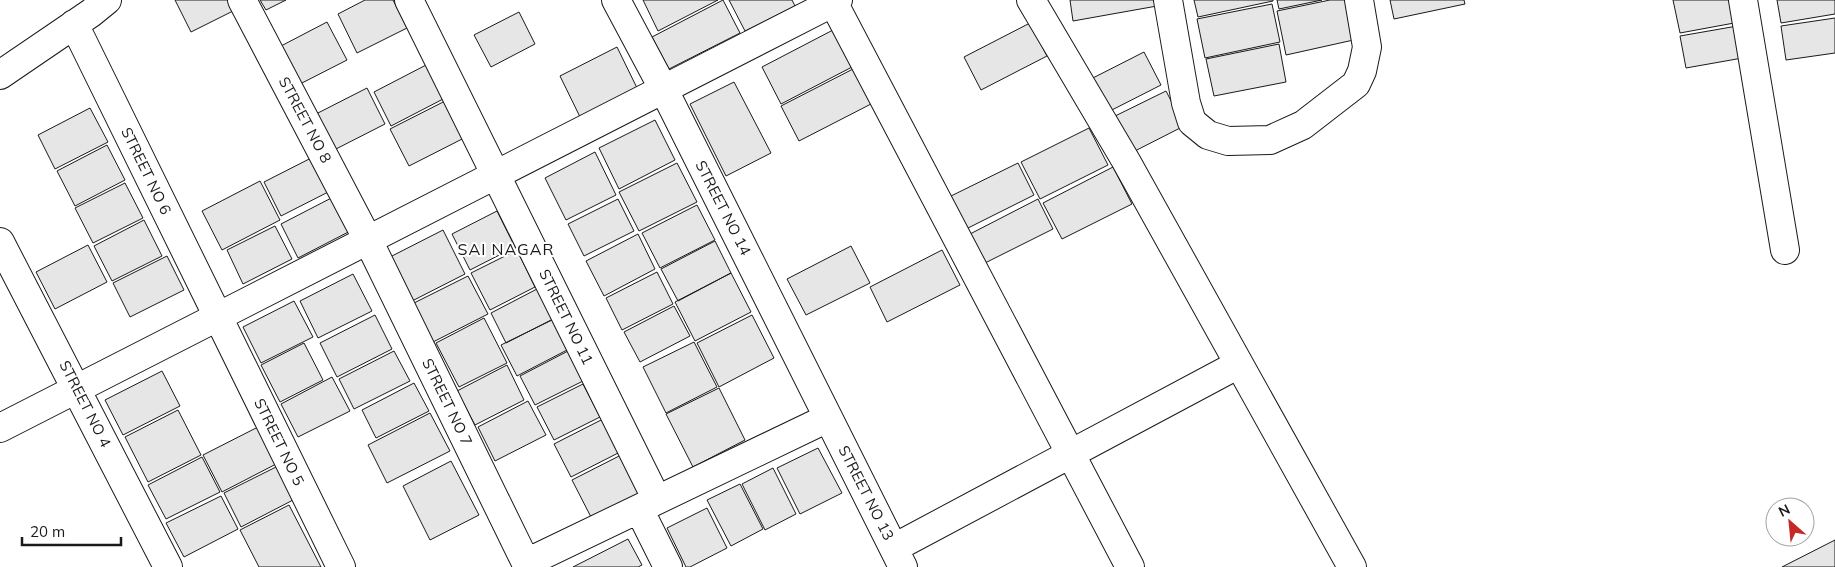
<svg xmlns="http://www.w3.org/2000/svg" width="1835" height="567" font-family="Mulish,sans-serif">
  <rect width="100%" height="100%" fill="#fff"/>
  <path fill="#e6e6e6" stroke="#1a1a1a" d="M 175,0 L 234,0 L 239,8 L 191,32 Z
    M 260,0 L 286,0 L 266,10 Z
    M 365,0 L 393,0 L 407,28 L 357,53 L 338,14 Z
    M 643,0 L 718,0 L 658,31 Z
    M 723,0 L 740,33 L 669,69 L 652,37 Z
    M 729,0 L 792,0 L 795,6 L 745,31 Z
    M 1070,0 L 1155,0 L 1157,6 L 1073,21 Z
    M 1194,0 L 1273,0 L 1273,1 L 1198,17 Z
    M 1277,0 L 1322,0 L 1279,9 Z
    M 1330,0 L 1350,0 L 1358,39 L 1286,55 L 1277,11 Z
    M 1390,0 L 1464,0 L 1465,4 L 1394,19 Z
    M 1673,0 L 1741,0 L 1745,21 L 1680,33 Z
    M 1777,0 L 1835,0 L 1835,14 L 1781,23 Z
    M 1272,4 L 1280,42 L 1205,58 L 1197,19 Z
    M 519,12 L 535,44 L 491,67 L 474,35 Z
    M 1835,18 L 1835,53 L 1786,60 L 1781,26 Z
    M 327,22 L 347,60 L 300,84 L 281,46 Z
    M 1030,23 L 1047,56 L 981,90 L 964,57 Z
    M 1743,25 L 1748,57 L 1686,68 L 1680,36 Z
    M 833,30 L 852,67 L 781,104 L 762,67 Z
    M 1279,44 L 1286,82 L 1214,96 L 1206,59 Z
    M 617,47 L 638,90 L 581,119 L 560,76 Z
    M 1144,52 L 1161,85 L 1104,114 L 1087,81 Z
    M 428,64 L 445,98 L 391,126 L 374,92 Z
    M 853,69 L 871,104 L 799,141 L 781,106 Z
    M 734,82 L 771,153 L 726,176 L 690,104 Z
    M 367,88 L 385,124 L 332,151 L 314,115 Z
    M 1166,91 L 1184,126 L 1127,155 L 1109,119 Z
    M 451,98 L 470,135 L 409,166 L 390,129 Z
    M 90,108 L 108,142 L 55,169 L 38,135 Z
    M 655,120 L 675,160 L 619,189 L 599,148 Z
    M 1089,128 L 1108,165 L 1040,199 L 1021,162 Z
    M 107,145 L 125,180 L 75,206 L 57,171 Z
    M 595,152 L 616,195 L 566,220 L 545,178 Z
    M 319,154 L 336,188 L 281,216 L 264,182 Z
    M 677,163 L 697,202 L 639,231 L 619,192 Z
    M 1018,163 L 1034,195 L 966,229 L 949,197 Z
    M 1113,167 L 1132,204 L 1062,239 L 1043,203 Z
    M 260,181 L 280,220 L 222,250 L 202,211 Z
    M 125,183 L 143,218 L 93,243 L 75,208 Z
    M 341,193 L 358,227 L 298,258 L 281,224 Z
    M 618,199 L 634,231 L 584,256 L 568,224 Z
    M 1038,199 L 1053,229 L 985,263 L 970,234 Z
    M 697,205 L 715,240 L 660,268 L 642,233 Z
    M 497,211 L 515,247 L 470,270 L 452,234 Z
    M 144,220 L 162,256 L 112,281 L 94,246 Z
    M 275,226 L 292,259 L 243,284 L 227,250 Z
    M 443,230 L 465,274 L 412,301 L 390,257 Z
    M 638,234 L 655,269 L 604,296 L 586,261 Z
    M 715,241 L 731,273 L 678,301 L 661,269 Z
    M 88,245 L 107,282 L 55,309 L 36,272 Z
    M 851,246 L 870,283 L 806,315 L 787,279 Z
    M 517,250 L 535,287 L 490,310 L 471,273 Z
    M 942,250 L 960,285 L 887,322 L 870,287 Z
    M 167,256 L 184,290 L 130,317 L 113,283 Z
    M 657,272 L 673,304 L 622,330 L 606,298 Z
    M 731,273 L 751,312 L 695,341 L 675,302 Z
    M 353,274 L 372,311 L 318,338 L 300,301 Z
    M 468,276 L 488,314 L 433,342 L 414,303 Z
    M 537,289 L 553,319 L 506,343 L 491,313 Z
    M 294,301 L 313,337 L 261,363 L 243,327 Z
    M 674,306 L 690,336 L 640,362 L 624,332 Z
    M 375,315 L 392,349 L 337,377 L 320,343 Z
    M 752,315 L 774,358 L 719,387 L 697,343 Z
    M 484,318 L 507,363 L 459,387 L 436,343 Z
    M 552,320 L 567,350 L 517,376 L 501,345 Z
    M 694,342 L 717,387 L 666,413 L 643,367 Z
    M 304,343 L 323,380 L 280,402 L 261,365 Z
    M 394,351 L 410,381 L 354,409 L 339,379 Z
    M 568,351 L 583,381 L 535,405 L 520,376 Z
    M 507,365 L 524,400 L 475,425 L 457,391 Z
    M 162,371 L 180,406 L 123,435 L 105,400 Z
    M 332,377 L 350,411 L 298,437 L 281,404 Z
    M 414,383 L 429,411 L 376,438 L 362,410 Z
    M 583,384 L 600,417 L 554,440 L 537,407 Z
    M 719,388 L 745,440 L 693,467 L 666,414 Z
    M 528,401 L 546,435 L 495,461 L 478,427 Z
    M 178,410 L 201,455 L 148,482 L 125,437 Z
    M 430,413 L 450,451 L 387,483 L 368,445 Z
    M 605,418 L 622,451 L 571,477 L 554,444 Z
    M 260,426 L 278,463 L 222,492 L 203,455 Z
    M 818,448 L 842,493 L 800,514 L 777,468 Z
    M 625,453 L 645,492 L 592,519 L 572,480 Z
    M 202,457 L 220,492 L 166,519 L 148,485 Z
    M 451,461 L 479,515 L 430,540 L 403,486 Z
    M 278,466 L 295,499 L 241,527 L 224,493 Z
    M 773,468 L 796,514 L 765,530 L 742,484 Z
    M 740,484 L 763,529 L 731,546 L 707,500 Z
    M 221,496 L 238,529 L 184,557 L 166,523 Z
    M 289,505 L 321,567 L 259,567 L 240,530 Z
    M 707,508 L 727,548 L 690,567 L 686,567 L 667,528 Z
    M 628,539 L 642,565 L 638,567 L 573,567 Z
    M 1835,540 L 1835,567 L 1782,567 Z"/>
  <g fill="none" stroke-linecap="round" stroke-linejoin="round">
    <g stroke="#1a1a1a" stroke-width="30">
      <path id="street" d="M 242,0 L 368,240 L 526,563 L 828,418
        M 409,0 L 657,500
        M 616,0 L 664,90 L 903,567
        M 832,0 L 1130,567
        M 1031,0 L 1126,161 L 1352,567
        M 1168,0 L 1186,103 L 1192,122 L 1208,135 L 1228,141 L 1270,140 L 1303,125 L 1356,84 L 1362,71 L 1367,47 L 1359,0
        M 1743,0 L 1785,250
        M 74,24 L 341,567
        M 0,75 L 91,13 L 107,0
        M 0,242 L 168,567
        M 0,428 L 838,0
        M 639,509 L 668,567
        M 894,548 L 1239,364"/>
    </g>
    <use href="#street" stroke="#fff" stroke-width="28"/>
  </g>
  <g text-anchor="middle" stroke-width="4" stroke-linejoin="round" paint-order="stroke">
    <g font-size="15" fill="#1a1a1a" stroke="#fff">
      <text transform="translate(305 120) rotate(62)" y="5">STREET NO 8</text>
      <text transform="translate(146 171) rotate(64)" y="5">STREET NO 6</text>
      <text transform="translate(723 208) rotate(63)" y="5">STREET NO 14</text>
      <text transform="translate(566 317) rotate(64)" y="5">STREET NO 11</text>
      <text transform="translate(447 402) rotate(64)" y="5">STREET NO 7</text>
      <text transform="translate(85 404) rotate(63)" y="5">STREET NO 4</text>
      <text transform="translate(279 442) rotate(64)" y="5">STREET NO 5</text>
      <text transform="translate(866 493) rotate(63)" y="5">STREET NO 13</text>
    </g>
    <g font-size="16" letter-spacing="1" fill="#1a1a1a" stroke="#fff">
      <text x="506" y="255">SAI NAGAR</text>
    </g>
  </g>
  <g transform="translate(1790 522) rotate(333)"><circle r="24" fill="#ffffff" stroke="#a3a3a3"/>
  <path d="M0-4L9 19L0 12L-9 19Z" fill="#c62828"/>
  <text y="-8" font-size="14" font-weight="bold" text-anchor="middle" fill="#1a1a1a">N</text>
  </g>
  <path d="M22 537v8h99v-8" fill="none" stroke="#1a1a1a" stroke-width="2.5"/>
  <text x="30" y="537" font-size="15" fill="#1a1a1a" stroke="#ffffff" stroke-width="4" paint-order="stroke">20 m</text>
</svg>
